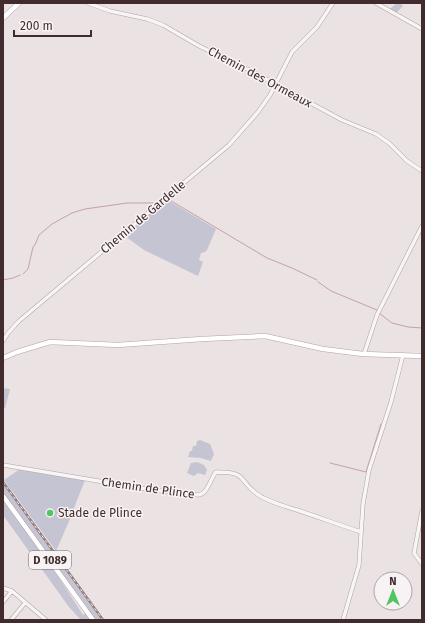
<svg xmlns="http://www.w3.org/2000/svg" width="425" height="623" font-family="'Fira Sans',sans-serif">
  <rect width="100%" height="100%" fill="#eae2e3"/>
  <path fill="#c4c4d3" d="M 397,3 L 400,3 L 403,6 L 396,13 L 389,8 L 391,8 Z
    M 166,199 L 216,229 L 207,250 L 205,252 L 201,253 L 199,260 L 203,262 L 198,276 L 144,250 L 125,236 Z
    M 3,388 L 10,389 L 5,408 L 3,408 Z
    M 200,440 L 210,444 L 214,454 L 211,461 L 201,458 L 188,457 L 190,451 L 192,451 L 193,446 L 196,446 L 197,441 Z
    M 197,462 L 204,465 L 207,470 L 205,475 L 198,473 L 194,476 L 187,473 L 191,463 Z
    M 20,469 L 85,480 L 72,513 L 70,519 L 56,551 L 4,480 Z
    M 3,484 L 101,620 L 95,620 L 3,493 Z
    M 3,500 L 54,570 L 83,615 L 86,613 L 91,620 L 80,619 L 69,607 L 3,515 Z"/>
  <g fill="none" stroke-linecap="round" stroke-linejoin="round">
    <path stroke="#c7a0a8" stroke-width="1" d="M 168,199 L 267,258 L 292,268 L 317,280
      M 23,274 L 28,269 L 33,247 L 35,245 L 39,235 L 52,224 L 72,213 L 85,209 L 127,203 L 156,203 L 164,197
      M 3,280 L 13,278 L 20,275
      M 318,282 L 331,291 L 377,310
      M 379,313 L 392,323 L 408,327 L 422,328
      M 330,463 L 366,472 L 381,424"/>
    <g stroke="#b1a4a5" stroke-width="4.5">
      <path id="minor" d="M 88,3 L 110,11 L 147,19 L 163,25 L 199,46 L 253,72 L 342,120 L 376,134 L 389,143 L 407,161 L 422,171
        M 376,3 L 422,29
        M 3,341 L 8,333 L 19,321 L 229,145 L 258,112 L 270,95 L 292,52 L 317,27 L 333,3
        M 364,354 L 377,315 L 422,226
        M 3,465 L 152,490 L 198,495 C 208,494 210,479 216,472 C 248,472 237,479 257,494 C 268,502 284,506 297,510 C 318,517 340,525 361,532
        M 422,511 L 414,553 L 422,564
        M 3,588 L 12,591 L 46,620
        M 3,602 L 12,591
        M 11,620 L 25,603
        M 343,620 L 359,565 L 363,504 L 369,470 L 391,402 L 403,355"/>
    </g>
    <g stroke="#b5a2a5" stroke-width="5.5">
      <path id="major" d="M 3,18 L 19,3
        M 3,358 L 17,352 L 50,342 L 118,345 L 202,339 L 265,336 L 323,349 L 363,354 L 422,356
        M 3,496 L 93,620"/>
    </g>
    <use href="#minor" stroke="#f8f5f5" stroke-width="3.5"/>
    <use href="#major" stroke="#fff" stroke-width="4.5"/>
    <g stroke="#927d7f" stroke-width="2.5">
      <path id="rail" d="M 3,482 L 103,620"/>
    </g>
    <use href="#rail" stroke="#f7f2f3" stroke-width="1" stroke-dasharray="3" stroke-linecap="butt"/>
  </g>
  <circle fill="#51c55f" stroke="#f7f2f3" stroke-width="1.5" cx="50" cy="513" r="4"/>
  <g text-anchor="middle" stroke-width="3" stroke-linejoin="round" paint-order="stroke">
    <rect fill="#f7f2f3" stroke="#786768" stroke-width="1" x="29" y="551" width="42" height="18" rx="3"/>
    <g font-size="11" font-weight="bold" fill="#412b2d">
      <text x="50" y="564">D 1089</text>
    </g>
    <g font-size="12" fill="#412b2d" stroke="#f7f2f3">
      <text transform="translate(260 77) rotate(28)" y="4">Chemin des Ormeaux</text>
      <text transform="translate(143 217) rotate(-40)" y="4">Chemin de Gardelle</text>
      <text transform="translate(148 488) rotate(8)" y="4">Chemin de Plince</text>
    </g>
    <g font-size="12" fill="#412b2d" stroke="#f7f2f3" text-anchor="start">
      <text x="58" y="517">Stade de Plince</text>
    </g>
  </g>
  <rect width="425" height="623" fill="none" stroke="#412b2d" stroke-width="8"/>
  <g transform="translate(393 591)"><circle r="19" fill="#f7f2f3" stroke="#aea2a4"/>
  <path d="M0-3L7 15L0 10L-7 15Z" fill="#51c55f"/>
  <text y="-6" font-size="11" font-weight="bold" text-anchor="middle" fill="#412b2d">N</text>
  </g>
  <path d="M14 30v6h77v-6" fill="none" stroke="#412b2d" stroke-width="2"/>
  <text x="20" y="30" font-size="12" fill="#412b2d" stroke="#f7f2f3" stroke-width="3" paint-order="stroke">200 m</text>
</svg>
